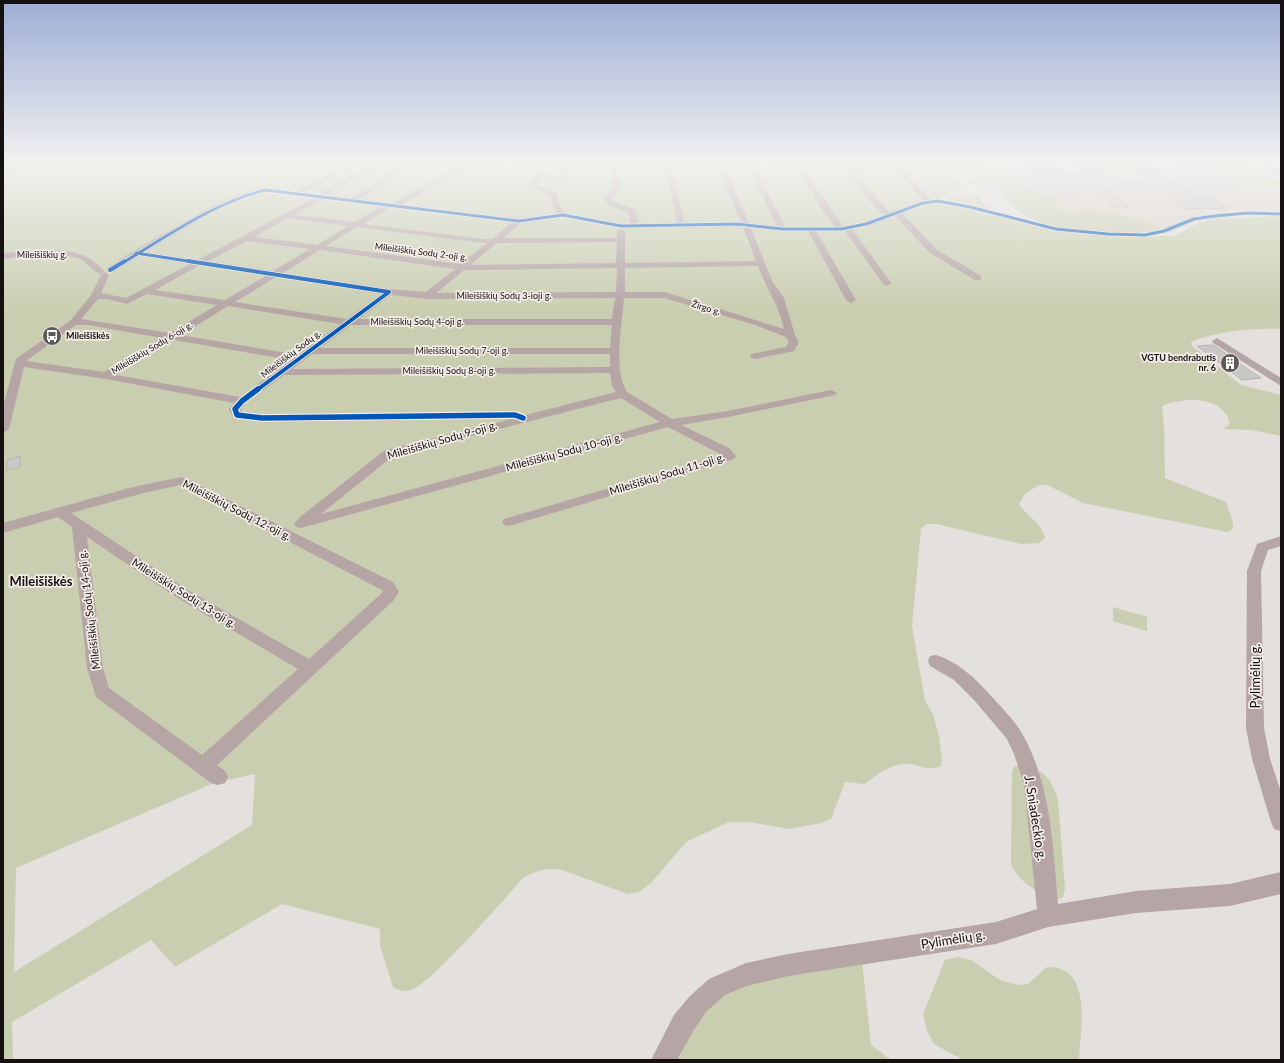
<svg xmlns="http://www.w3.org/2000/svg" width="1284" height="1063" font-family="Lato,sans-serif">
  <rect width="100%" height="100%" fill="#e3e0de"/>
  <path fill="#dad1cc" d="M 991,164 L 1171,164 L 1179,168 L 1217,170 L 1245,187 L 1281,188 L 1281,212 L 1237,211 L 1200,215 L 1187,218 L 1158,230 L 1151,224 L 1131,218 L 1099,211 L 1079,211 L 1060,208 L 1055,205 L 1064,201 L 1043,195 L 1006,178 L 989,166 Z"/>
  <path fill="#c9ceb0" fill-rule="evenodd" d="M 3,164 L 991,164 L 990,167 L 963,181 L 948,171 L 943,171 L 961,183 L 963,190 L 934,200 L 1051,229 L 1126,236 L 1175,236 L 1200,222 L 1219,219 L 1281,216 L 1281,329 C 1252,328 1218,331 1191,342 L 1192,346 L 1241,385 L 1281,395 L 1281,436 L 1252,430 L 1223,429 L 1230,424 C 1224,395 1183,397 1162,406 L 1164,427 L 1165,478 L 1226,502 L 1233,523 L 1233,529 L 1227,532 L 1083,503 L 1047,485 L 1039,485 L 1025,494 L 1019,504 C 1029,519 1040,520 1045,538 L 1039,543 L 1021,544 L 936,524 L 927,524 L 921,528 L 912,626 L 925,701 L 933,714 L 939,736 L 942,760 L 940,767 C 922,770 925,766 910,764 C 892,762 878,774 865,784 L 845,782 L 831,819 L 821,823 L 789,829 L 749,822 L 729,822 L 686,842 L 651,883 L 639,892 L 628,894 L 562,870 C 547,867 537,871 523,878 C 506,897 429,986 411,990 C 404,992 399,990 393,987 L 380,946 L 380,929 L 282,904 L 175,967 L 151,940 L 12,1022 L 13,1060 L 3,1060 ZM 255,774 L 252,825 L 14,972 L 16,868 L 214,783 Z
    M 1066,164 L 1128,164 L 1144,176 C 1135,178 1073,169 1066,164 Z
    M 1171,164 L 1252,164 L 1281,181 L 1281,188 L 1245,187 L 1217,170 L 1187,170 Z
    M 993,169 L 1035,192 L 1063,200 L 1065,201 L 1055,205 C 1068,214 1083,209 1098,211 C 1118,214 1141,218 1158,228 L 1158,230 C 1121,238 1080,230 1042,225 L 1039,222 L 1017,211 L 995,184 L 966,185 L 965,183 Z
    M 956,195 L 977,195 L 987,208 L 992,210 L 991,212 L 946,200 L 947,198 Z
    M 1113,607 L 1147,617 L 1147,631 L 1113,621 Z
    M 1022,765 C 1045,771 1051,777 1058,800 L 1065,889 L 1063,897 L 1057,900 C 1038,893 1021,884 1011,865 L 1012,771 L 1015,766 Z
    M 958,957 L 971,960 L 1000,980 L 1019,985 L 1028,984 L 1047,967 C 1094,966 1080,1030 1079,1060 L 963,1060 L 934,1044 L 927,1031 L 923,1014 L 945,960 Z
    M 862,960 L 871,1045 L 891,1060 L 673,1060 L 695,1021 L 725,994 L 754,980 Z"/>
  <path fill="#cac8c6" stroke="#b6b4b2" d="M 1023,164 L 1050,164 L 1061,174 L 1105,175 L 1114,179 L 1153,180 L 1132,164 L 1145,164 L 1194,195 L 1210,195 L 1227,208 L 1187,209 L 1182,208 L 1160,190 L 1107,187 L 1128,207 L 1113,207 L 1098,193 L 1087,192 L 1081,195 L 1071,196 L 1052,192 Z
    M 1213,345 L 1234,359 L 1233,359 L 1261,378 L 1242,380 L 1197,346 Z
    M 20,456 L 20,467 L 6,470 L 7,460 Z"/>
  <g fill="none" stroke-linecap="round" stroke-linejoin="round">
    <path fill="#b5a5a5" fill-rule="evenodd" d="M 17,164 L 25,164 L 3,174 L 3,170 Z
      M 349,164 L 356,164 L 304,193 L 318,194 L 373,164 L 380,164 L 326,195 L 351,198 L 379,183 L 400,164 L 406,164 L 383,185 L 359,199 L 393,203 L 452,170 L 467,164 L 475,164 L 456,172 L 402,205 C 453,211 507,224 558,214 L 552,206 L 551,197 L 530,185 L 536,175 L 526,164 L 532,164 L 541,173 L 560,177 L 561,164 L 567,164 L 565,181 L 541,177 L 537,184 L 557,194 L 560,206 L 566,213 L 621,224 L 630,224 L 629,213 L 610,206 L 602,198 L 612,189 L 612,164 L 618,164 L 620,190 L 610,198 L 616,202 L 636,210 L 638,223 L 677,223 L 665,164 L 671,164 L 684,223 L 741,222 L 717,165 L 728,164 L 724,166 L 749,223 L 777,226 L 747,164 L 753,164 L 785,227 L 835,227 L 821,208 L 794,164 L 800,164 L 843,226 L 864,222 L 884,215 L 873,205 L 843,164 L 849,164 L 879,201 L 890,212 L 924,201 L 891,164 L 897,164 L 931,200 L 938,199 L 970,205 L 1056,227 L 1108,232 L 1145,233 L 1162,229 L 1191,217 L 1214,214 L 1249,211 L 1281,212 L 1281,216 L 1249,215 L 1195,221 L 1167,233 L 1145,237 L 1108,236 L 1056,231 L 970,209 L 938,203 L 924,205 L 902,213 L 936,249 L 981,276 L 981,280 L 975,280 L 930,253 L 895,216 L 869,226 L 852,229 L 891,283 L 887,286 L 884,285 L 845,231 L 816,231 L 856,300 L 851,303 L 846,300 L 808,231 L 782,231 L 751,228 L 772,281 L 784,298 L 795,335 L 799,342 L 794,351 L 755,359 L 751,358 L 750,356 L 751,354 L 786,347 L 789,342 L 786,337 L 752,324 L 664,298 L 624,298 C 622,324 613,370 627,392 L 672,419 L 728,411 L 831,390 L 837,393 L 835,395 L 728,417 L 681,425 L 729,448 L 736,456 L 734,459 L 509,526 L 504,525 L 502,522 L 504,519 L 722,455 L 668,427 L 301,528 L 296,527 L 294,524 L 300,517 L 385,450 L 512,419 L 262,422 L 233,417 L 229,409 L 234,403 L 106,379 L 24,367 L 9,429 L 3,433 L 3,407 L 16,359 L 71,320 L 91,295 L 102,273 L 105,272 L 109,275 L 101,293 L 126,298 L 190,264 L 140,256 L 113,272 L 107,272 L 107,268 L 133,251 L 207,209 L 239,194 L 265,188 L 295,192 ZM 265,192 L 314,198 L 198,260 L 146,252 C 185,229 222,204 265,192 ZM 323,199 L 381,206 L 355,222 L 295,215 ZM 390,207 L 512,222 L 493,239 L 482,239 L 364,224 ZM 563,217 L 621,228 L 743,227 L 756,261 L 625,263 L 625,231 L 621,229 L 617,231 L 617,238 L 503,238 L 521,223 ZM 288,218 L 348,226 L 317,245 L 254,237 ZM 357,227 L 482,243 L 487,243 L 460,264 L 326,246 ZM 247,241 L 310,249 L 273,271 L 208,261 ZM 617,242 L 616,263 L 470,265 L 497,243 ZM 320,250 L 455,269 L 426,292 L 389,289 L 283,273 ZM 200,265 L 266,276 L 225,300 L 155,290 ZM 758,266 C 766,288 779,305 784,329 L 665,292 L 625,292 L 625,268 ZM 617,268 L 616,292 L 436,293 L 464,270 ZM 276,277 L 381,294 L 347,319 L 235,302 ZM 147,294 L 217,305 L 170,333 L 81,319 L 98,299 L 107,299 L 127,304 ZM 391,295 L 427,299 L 615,298 L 612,319 L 359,319 ZM 228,306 L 340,324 L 298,355 L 181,335 ZM 76,325 L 88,325 L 162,338 L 104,372 L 26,361 ZM 351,325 L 612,325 L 610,348 L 320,348 ZM 173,340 L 291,360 L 240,397 L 116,375 ZM 312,354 L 610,354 L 610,367 L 292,369 ZM 610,373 L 612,386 L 616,392 L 526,415 L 515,412 L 262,414 L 242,412 L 241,409 L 246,403 L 284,375 ZM 621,398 L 660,422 L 321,514 L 393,456 Z
      M 44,250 C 69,250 87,252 104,271 L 100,274 C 91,271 88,262 80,259 C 56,251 28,256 3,259 L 3,253 Z
      M 1217,338 L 1281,378 L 1281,386 L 1213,343 L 1212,341 Z
      M 182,477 L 393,582 L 399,592 L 393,601 L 217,765 L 225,771 L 228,777 L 225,783 L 218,785 L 211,783 L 96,697 L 87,668 L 72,527 L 58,517 L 3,533 L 3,523 L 133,487 ZM 180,485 L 382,590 L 383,592 L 309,659 L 186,589 L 71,513 L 140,494 ZM 87,537 L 176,597 L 298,669 L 202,755 L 109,688 L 103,668 Z
      M 1281,536 L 1281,546 L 1268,550 L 1261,571 L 1264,728 L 1270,759 L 1281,792 L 1281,831 L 1274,829 L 1271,822 L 1252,759 L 1246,728 L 1247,571 L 1257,544 Z
      M 936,655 C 959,662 977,680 993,698 C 1002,708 1013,719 1020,730 C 1051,781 1053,846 1058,904 L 1136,891 L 1230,884 L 1281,872 L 1281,894 L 1230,906 L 1136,913 L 1048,927 L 996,944 L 788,976 L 746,986 L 725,995 L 706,1012 L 692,1033 L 677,1060 L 651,1060 L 674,1015 L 690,996 L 709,979 L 746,963 L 788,954 L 996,922 L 1037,909 L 1024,784 L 1014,754 L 1007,739 L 974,700 L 954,680 L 930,666 L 928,661 L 930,656 Z"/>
    <path fill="#ae9c9d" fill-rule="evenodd" d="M 1260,164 L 1269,164 L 1281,170 L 1281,177 Z"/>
    <g stroke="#f3ece8" stroke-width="4.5">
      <path id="cycleway-far2" d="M 136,253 L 194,262
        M 124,262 C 169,235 214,203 265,190 L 519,221 L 563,215 L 621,226 L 738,224 L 782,229 L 841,229 L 866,224 L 923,203 L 938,201 L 970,207 L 1056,229 L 1108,234 L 1145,235 L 1164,231 L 1194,219 L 1214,216 L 1249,213 L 1281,214"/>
    </g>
    <g stroke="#f3ece8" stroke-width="5.5">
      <path id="cycleway-far1" d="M 188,261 L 389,292 L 257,390
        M 110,270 L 125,261"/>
    </g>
    <g stroke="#f3ece8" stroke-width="8">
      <path id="cycleway" d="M 258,389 L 242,401 L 235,409 L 237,415 L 262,418 L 515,415 L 523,418"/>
    </g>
    <use href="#cycleway-far2" stroke="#0057b8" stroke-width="3"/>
    <use href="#cycleway-far1" stroke="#0057b8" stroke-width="4"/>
    <use href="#cycleway" stroke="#0057b8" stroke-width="5.5"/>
  </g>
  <linearGradient id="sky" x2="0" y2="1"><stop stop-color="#9dadd5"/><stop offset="0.52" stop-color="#f2f1f0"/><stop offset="1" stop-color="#f2f1f0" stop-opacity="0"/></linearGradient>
  <rect width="1284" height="313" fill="url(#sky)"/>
  <defs>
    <g id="bus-disc" transform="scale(1)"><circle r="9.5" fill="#5c5958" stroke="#f3ece8"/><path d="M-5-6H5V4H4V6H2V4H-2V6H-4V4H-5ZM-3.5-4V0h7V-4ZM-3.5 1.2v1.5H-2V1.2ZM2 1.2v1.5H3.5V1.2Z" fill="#fff"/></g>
    <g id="building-disc" transform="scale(1)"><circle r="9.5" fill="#5c5958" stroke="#f3ece8"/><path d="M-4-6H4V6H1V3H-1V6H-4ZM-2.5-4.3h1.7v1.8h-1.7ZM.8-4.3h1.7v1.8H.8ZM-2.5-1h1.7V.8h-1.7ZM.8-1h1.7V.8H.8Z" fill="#fff"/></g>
  </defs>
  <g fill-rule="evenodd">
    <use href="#bus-disc" x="52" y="336"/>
    <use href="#building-disc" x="1230" y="363"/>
  </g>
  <g text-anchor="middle" stroke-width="3.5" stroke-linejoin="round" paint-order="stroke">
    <g font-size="9" fill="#141110" stroke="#f3ece8">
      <text transform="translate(421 252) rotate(7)" y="3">Mileišiškių Sodų 2-oji g.</text>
      <text x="42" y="258">Mileišiškių g.</text>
      <text x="504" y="299">Mileišiškių Sodų 3-ioji g.</text>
      <text transform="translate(706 308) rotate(17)" y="3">Žirgo g.</text>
      <text x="417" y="325">Mileišiškių Sodų 4-oji g.</text>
      <text transform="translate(152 348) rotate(-31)" y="3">Mileišiškių Sodų 6-oji g.</text>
      <text x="462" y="354">Mileišiškių Sodų 7-oji g.</text>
      <text transform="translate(291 354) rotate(-37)" y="3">Mileišiškių Sodų g.</text>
      <text x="449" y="374">Mileišiškių Sodų 8-oji g.</text>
    </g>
    <g font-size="9" font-weight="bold" fill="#141110" stroke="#f3ece8" text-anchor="start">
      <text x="66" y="339">Mileišiškės</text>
      <text x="1216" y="361" text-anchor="end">VGTU bendrabutis<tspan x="1216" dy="10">nr. 6</tspan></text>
    </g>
    <g font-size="11" fill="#141110" stroke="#f3ece8">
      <text transform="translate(442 440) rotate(-16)" y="4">Mileišiškių Sodų 9-oji g.</text>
      <text transform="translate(564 452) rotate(-15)" y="4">Mileišiškių Sodų 10-oji g.</text>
      <text transform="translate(667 474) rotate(-17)" y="4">Mileišiškių Sodų 11-oji g.</text>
      <text transform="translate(237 510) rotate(27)" y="4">Mileišiškių Sodų 12-oji g.</text>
      <text transform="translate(184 593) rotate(32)" y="4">Mileišiškių Sodų 13-oji g.</text>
      <text transform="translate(89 610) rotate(-97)" y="4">Mileišiškių Sodų 14-oji g.</text>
    </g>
    <g font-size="13" font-weight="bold" fill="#141110" stroke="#f3ece8">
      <text x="41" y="586">Mileišiškės</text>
    </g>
    <g font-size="13" fill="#141110" stroke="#f3ece8">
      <text transform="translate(1255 676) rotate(-90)" y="5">Pylimėlių g.</text>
      <text transform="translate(1036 818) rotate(81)" y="5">J. Sniadeckio g.</text>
      <text transform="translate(953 939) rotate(-9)" y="5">Pylimėlių g.</text>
    </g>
  </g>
  <rect width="1284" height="1063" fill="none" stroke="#141110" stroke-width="8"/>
</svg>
